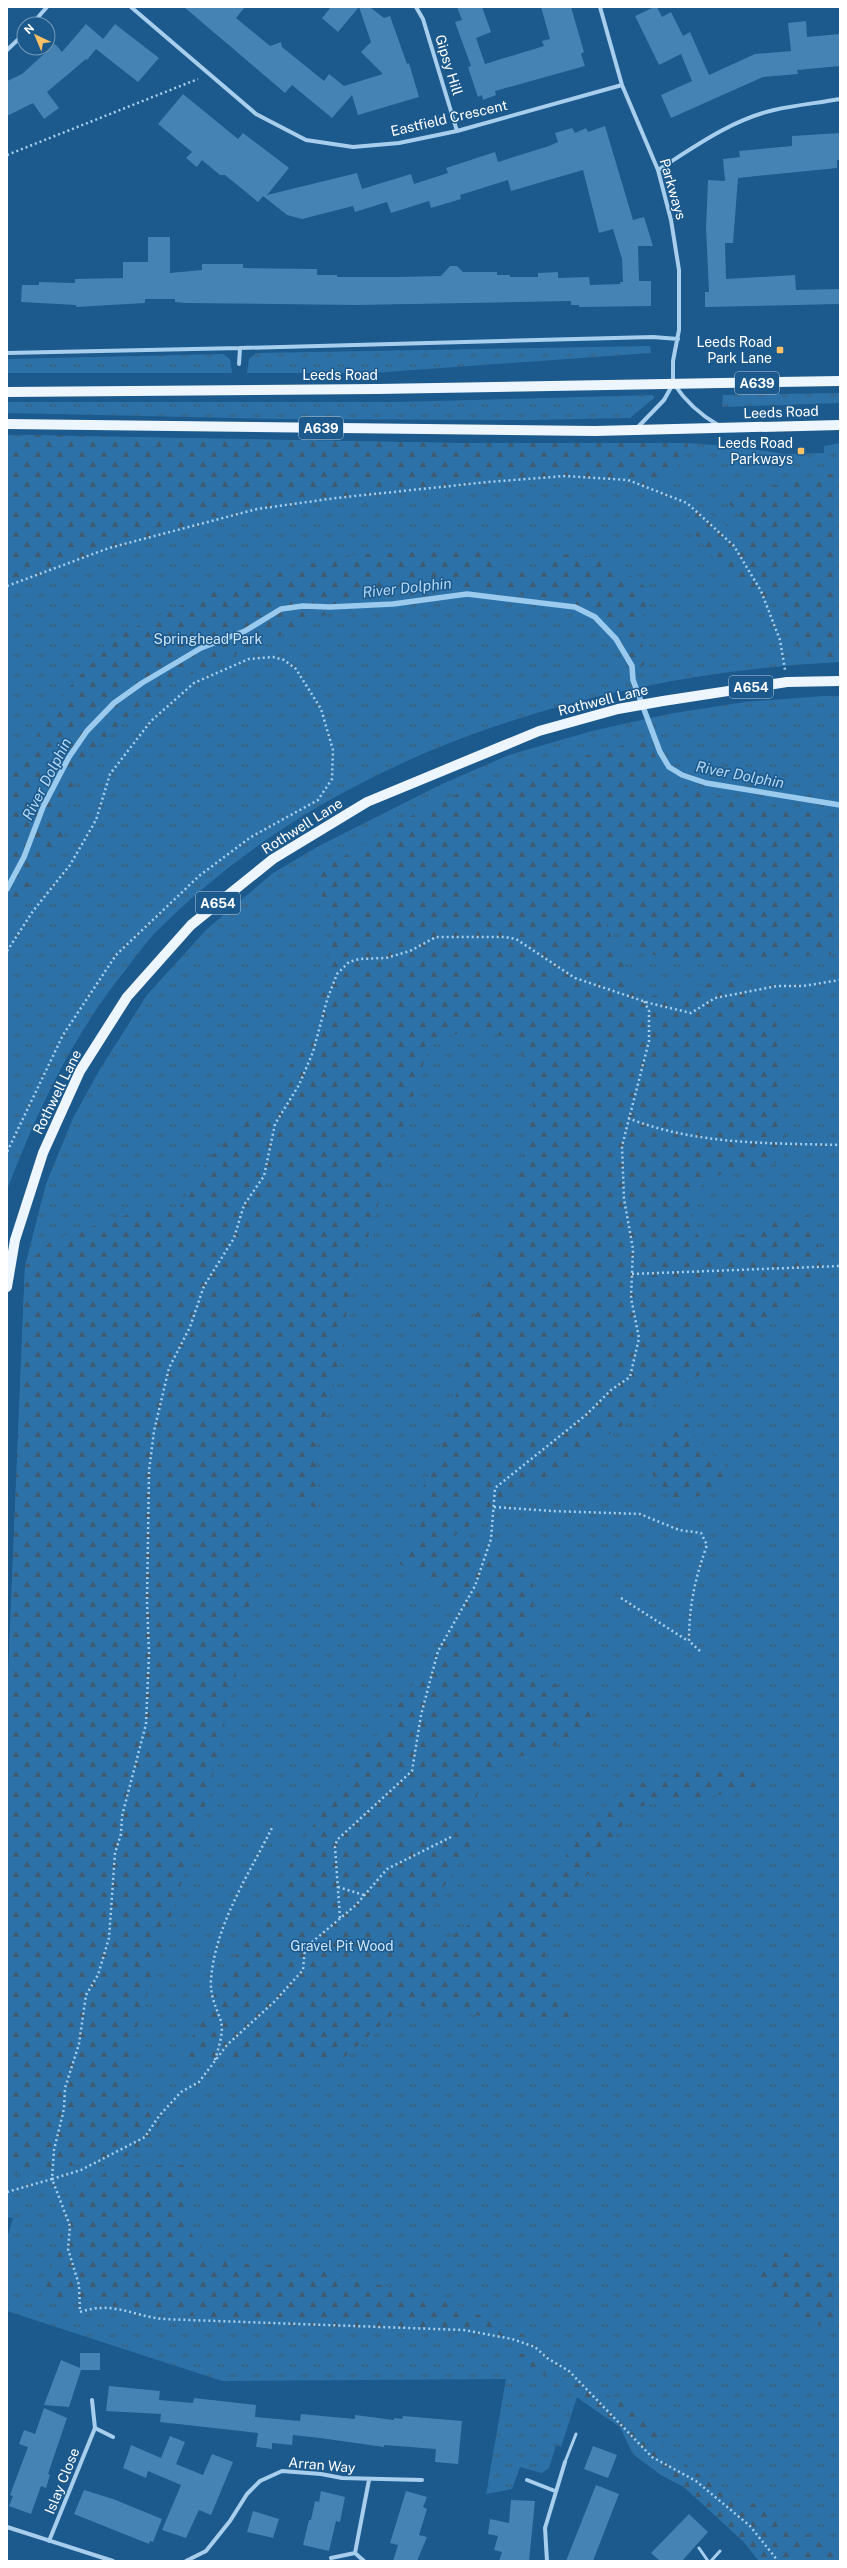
<svg xmlns="http://www.w3.org/2000/svg" width="847" height="2568" font-family="'Public Sans',sans-serif">
  <defs>
    <pattern id="grass-tufts" width="24" height="20" patternUnits="userSpaceOnUse"><rect width="24" height="20" fill="#2c72a8"/><path d="M3 7l-1-3M5 7V3M7 7l1-3M15 17l-1-3M17 17v-4M19 17l1-3" fill="none" stroke="#3f5b71"/></pattern>
    <pattern id="forest-firs" width="22" height="20" patternUnits="userSpaceOnUse"><rect width="22" height="20" fill="#2c72a8"/><path d="M5 1l3.5 6h-7zM16 11l3.5 6h-7z" fill="#3f5b71"/></pattern>
  </defs>
  <rect width="100%" height="100%" fill="#1c598c"/>
  <path fill="url(#grass-tufts)" d="M 650,346 L 651,353 L 372,373 L 247,373 L 249,359 L 256,353 Z
    M 223,354 L 230,359 L 232,373 L 7,373 L 7,359 Z
    M 840,393 L 840,403 L 722,407 L 723,395 Z
    M 653,395 L 654,398 L 630,418 L 530,420 L 278,419 L 7,413 L 7,402 L 396,402 Z
    M 7,435 L 454,443 L 689,443 L 739,447 L 784,454 L 824,453 L 824,446 L 840,443 L 840,662 C 593,675 335,752 157,931 C 146,942 136,956 127,968 C 72,1036 38,1109 7,1190 Z
    M 824,696 L 840,696 L 840,2561 L 759,2561 L 744,2542 L 684,2487 L 661,2475 L 633,2454 L 620,2427 L 577,2397 L 561,2447 L 556,2445 L 549,2468 L 542,2473 L 520,2467 L 512,2489 L 486,2494 L 506,2379 L 222,2381 L 7,2311 L 7,2238 L 13,2218 L 7,2217 L 7,1702 L 25,1266 L 46,1184 L 73,1118 L 100,1069 L 147,995 L 206,930 L 273,873 L 319,846 L 442,784 L 509,755 L 592,731 L 668,714 L 745,702 Z"/>
  <path fill="url(#forest-firs)" d="M 26,435 L 454,443 L 689,443 L 674,472 L 656,491 L 628,480 L 565,476 L 488,482 L 336,498 L 257,509 L 187,527 L 109,548 L 7,586 L 7,447 Z
    M 830,474 L 840,474 L 840,654 C 825,669 804,655 794,640 C 787,628 784,611 779,599 L 751,595 L 738,586 L 692,531 L 689,512 L 696,505 L 736,532 L 744,527 L 744,519 L 724,499 L 732,491 L 753,490 Z
    M 482,550 C 496,559 514,575 532,573 C 542,572 550,557 560,555 C 592,550 624,569 647,588 L 648,601 L 639,627 L 646,663 L 634,673 L 616,637 L 594,615 L 556,600 L 489,589 L 358,600 L 163,687 L 132,712 L 94,751 L 73,786 L 64,836 L 7,917 L 7,780 L 71,685 L 118,635 L 197,598 L 275,570 L 359,554 Z
    M 648,738 L 659,764 L 666,773 L 675,780 L 700,792 L 840,819 L 840,954 L 667,960 L 641,950 L 622,936 L 600,912 L 640,999 L 736,977 L 775,1006 L 786,1150 C 784,1154 781,1160 777,1162 C 761,1170 744,1169 727,1173 C 691,1181 678,1208 700,1238 L 715,1241 L 738,1237 L 764,1222 L 808,1215 L 826,1269 L 716,1364 L 450,1539 L 482,1544 L 499,1552 L 531,1580 L 534,1590 L 532,1622 L 523,1637 L 507,1653 L 591,1707 L 592,1718 L 587,1729 L 576,1739 L 510,1759 L 480,1786 L 472,1814 L 472,1844 L 438,1896 L 425,1930 L 430,1937 L 438,1941 L 448,1938 L 520,1892 L 535,1878 L 548,1876 L 560,1864 L 598,1814 L 620,1793 L 637,1783 L 689,1771 L 747,1768 L 758,1773 L 760,1779 L 755,1788 L 743,1792 L 653,1803 L 639,1807 L 629,1815 L 595,1867 L 575,1888 L 557,1912 L 549,1928 L 545,1944 L 546,1970 L 550,1981 L 576,2023 L 519,2022 L 419,2006 L 393,2014 L 345,2057 L 179,2062 L 223,1978 L 323,1809 L 457,1624 L 457,1611 L 427,1582 L 396,1561 L 403,1548 L 417,1540 L 419,1496 L 446,1435 L 474,1321 L 518,1183 L 532,1117 L 534,1091 L 526,1063 L 518,1044 L 500,1035 L 474,1031 L 451,1035 L 434,1042 L 426,1056 L 349,1296 L 339,1366 L 315,1449 L 319,1511 L 277,1483 L 208,1798 L 130,2050 C 126,2088 130,2098 160,2122 C 154,2142 139,2151 120,2159 L 7,2175 L 7,1702 L 25,1266 L 52,1240 L 147,1208 L 179,1208 L 206,1163 L 313,1039 L 334,926 L 314,874 L 418,812 L 465,790 Z
    M 673,1422 L 688,1424 C 697,1441 709,1452 724,1464 L 728,1486 L 722,1491 L 686,1499 L 676,1499 L 661,1489 L 649,1468 C 652,1450 658,1433 673,1422 Z
    M 138,2165 L 184,2165 L 189,2223 L 192,2235 L 210,2256 L 247,2264 L 306,2267 L 397,2289 L 453,2303 L 527,2337 L 342,2328 L 198,2317 L 42,2297 L 77,2180 Z
    M 792,2253 C 809,2257 827,2267 840,2280 L 840,2335 L 799,2315 L 757,2276 L 754,2266 C 766,2255 776,2253 792,2253 Z
    M 501,2353 L 524,2354 L 539,2360 L 579,2385 L 640,2407 L 656,2422 L 661,2430 L 663,2448 L 715,2486 L 766,2509 L 840,2554 L 840,2561 L 759,2561 L 744,2542 L 684,2487 L 661,2475 L 633,2454 L 620,2427 L 539,2371 L 515,2358 Z"/>
  <g fill="none" stroke-linecap="round" stroke-linejoin="round">
    <path stroke="#9acbef" stroke-width="5.5" d="M 7,889 L 24,857 L 43,807 L 69,757 L 87,731 L 114,703 L 142,683 L 201,648 L 245,631 L 281,609 L 303,606 L 330,607 L 393,604 L 467,594 L 575,607 L 595,617 L 616,639 L 632,666 L 633,680 L 660,752 L 669,767 L 682,775 L 706,783 L 840,805"/>
  </g>
  <path fill="#4483b4" d="M 184,7 L 245,7 L 236,18 L 270,46 L 281,42 L 282,47 L 324,81 L 329,74 L 344,86 L 383,74 L 361,52 L 371,42 L 359,7 L 370,7 L 384,18 L 390,16 L 407,64 L 409,63 L 419,97 L 358,115 L 352,95 L 332,118 L 292,85 L 285,93 Z
    M 331,7 L 359,7 L 338,32 L 322,18 Z
    M 457,7 L 482,7 L 491,32 L 476,38 L 485,64 L 544,46 L 542,41 L 550,39 L 541,7 L 571,7 L 584,52 L 581,54 L 585,66 L 495,91 L 496,95 L 483,100 L 482,95 L 478,97 L 468,67 L 471,66 L 455,22 L 462,20 Z
    M 654,7 L 657,7 L 662,17 L 671,12 L 683,36 L 690,32 L 709,75 L 755,54 L 791,51 L 788,23 L 806,21 L 807,37 L 840,34 L 840,66 L 797,70 L 798,74 L 763,77 L 671,118 L 661,95 L 692,81 L 681,54 L 659,65 L 635,16 Z
    M 86,24 L 103,39 L 115,24 L 159,58 L 138,82 L 96,49 L 87,60 L 86,59 L 47,92 L 59,108 L 44,119 L 33,103 L 7,116 L 7,81 L 22,74 L 55,44 L 62,52 Z
    M 183,94 L 238,139 L 243,133 L 289,168 L 267,195 L 357,173 L 362,189 L 411,174 L 414,184 L 448,173 L 446,168 L 495,152 L 498,162 L 549,146 L 558,142 L 555,133 L 572,128 L 575,133 L 586,128 L 588,132 L 605,126 L 633,220 L 644,217 L 653,246 L 638,246 L 639,281 L 651,281 L 651,306 L 579,307 L 579,305 L 571,305 L 571,301 L 356,305 L 185,303 L 175,302 L 175,299 L 145,299 L 145,303 L 76,307 L 76,305 L 21,302 L 22,285 L 39,285 L 39,282 L 75,283 L 75,279 L 123,278 L 123,262 L 148,262 L 148,237 L 170,237 L 170,273 L 202,270 L 202,264 L 243,264 L 243,268 L 317,269 L 317,275 L 337,275 L 337,277 L 397,277 L 441,276 L 450,266 L 457,266 L 463,272 L 497,272 L 497,275 L 510,275 L 510,277 L 538,277 L 538,273 L 558,272 L 558,278 L 589,277 L 590,285 L 620,284 L 620,282 L 623,282 L 622,259 L 613,229 L 599,233 L 583,170 L 511,191 L 508,180 L 460,195 L 461,199 L 431,208 L 429,201 L 391,213 L 387,202 L 355,212 L 353,206 L 302,219 L 287,215 L 263,196 L 258,202 L 225,175 L 220,175 L 202,160 L 197,167 L 186,158 L 192,152 L 158,124 Z
    M 840,133 L 840,160 L 837,160 L 837,168 L 738,178 L 733,243 L 725,243 L 726,279 L 795,275 L 796,290 L 840,289 L 840,304 L 705,307 L 705,292 L 709,292 L 706,228 L 708,180 L 725,181 L 723,159 L 740,157 L 739,151 L 792,146 L 792,136 Z
    M 80,2353 L 100,2353 L 100,2370 L 81,2370 L 69,2407 L 44,2405 L 61,2360 L 80,2368 Z
    M 109,2386 L 160,2391 L 159,2400 L 193,2403 L 194,2398 L 256,2405 L 255,2417 L 300,2421 L 301,2414 L 355,2419 L 355,2415 L 394,2420 L 394,2418 L 402,2419 L 403,2416 L 462,2421 L 458,2464 L 435,2462 L 436,2449 L 384,2445 L 384,2447 L 320,2438 L 293,2435 L 292,2445 L 272,2443 L 272,2449 L 256,2447 L 258,2433 L 160,2422 L 161,2414 L 106,2411 Z
    M 44,2408 L 67,2418 L 48,2474 L 50,2475 L 46,2488 L 41,2486 L 31,2514 L 9,2506 L 13,2496 L 10,2495 L 28,2447 L 19,2444 L 24,2430 L 35,2434 Z
    M 170,2436 L 185,2442 L 176,2464 L 203,2475 L 212,2454 L 233,2462 L 211,2515 L 199,2510 L 186,2538 L 162,2530 L 181,2485 L 148,2471 L 146,2478 L 123,2468 L 131,2445 L 161,2458 Z
    M 593,2446 L 617,2455 L 608,2478 L 584,2469 Z
    M 596,2485 L 619,2494 L 598,2548 L 593,2561 L 566,2561 Z
    M 84,2490 L 113,2499 L 162,2519 L 153,2542 L 150,2541 L 149,2544 L 74,2514 Z
    M 321,2491 L 345,2497 L 340,2522 L 336,2521 L 329,2551 L 303,2545 L 309,2520 L 311,2520 L 315,2501 L 319,2502 Z
    M 406,2491 L 427,2497 L 423,2507 L 427,2509 L 419,2535 L 427,2537 L 417,2561 L 393,2561 L 398,2545 L 390,2543 Z
    M 511,2500 L 535,2501 L 529,2561 L 499,2561 L 502,2552 L 494,2550 L 498,2536 L 488,2534 L 490,2519 L 509,2523 Z
    M 253,2511 L 279,2519 L 273,2538 L 247,2532 Z
    M 689,2514 L 708,2532 L 682,2561 L 660,2561 L 651,2553 Z"/>
  <g fill="none" stroke-linecap="round" stroke-linejoin="round">
    <path stroke="#a7cfed" stroke-width="2.5" stroke-dasharray="2 3" stroke-linecap="butt" d="M 7,155 L 198,79
      M 7,586 L 109,548 L 257,509 L 336,498 L 488,482 L 565,476 L 628,480 L 687,503 L 734,546 L 761,591 L 780,640 L 785,670
      M 7,951 L 33,911 L 70,865 L 96,820 L 110,774 L 151,721 L 194,683 L 249,659 L 273,657 L 284,660 L 296,669 L 321,709 L 333,750 L 332,779 L 318,800 L 251,837 L 199,876 L 116,955 L 63,1035 L 7,1152
      M 628,1118 C 695,1145 769,1143 840,1145
      M 632,1274 L 840,1266
      M 494,1507 L 552,1511 L 640,1514 L 679,1530 L 701,1533 L 707,1545 C 695,1579 689,1605 689,1641 L 700,1651
      M 621,1598 L 688,1641
      M 451,1837 L 387,1869 L 356,1905 L 305,1948 L 303,1970 L 274,2002 L 227,2045 L 199,2082 L 181,2092 L 159,2116 L 145,2137 L 81,2170 L 52,2179 L 70,2226 L 68,2249 L 79,2285 L 80,2312 C 112,2301 131,2315 162,2319 L 464,2330 L 512,2339 L 535,2347 L 547,2358 L 569,2371 L 652,2457 L 696,2481 L 750,2526 L 778,2561
      M 338,1887 L 364,1895
      M 340,1918 L 335,1847 L 337,1840 L 412,1771 L 421,1715 L 438,1651 L 475,1586 L 491,1539 L 495,1488 L 586,1415 L 611,1390 L 630,1377 L 639,1338 L 631,1298 L 633,1249 L 624,1199 L 622,1146 L 649,1041 L 649,1011 L 644,1001
      M 215,2060 C 218,2049 224,2033 221,2021 C 216,2007 210,1996 211,1980 C 215,1925 249,1874 273,1826
      M 7,2192 L 52,2179 L 54,2150 L 64,2109 L 65,2088 L 79,2044 L 86,1995 L 98,1975 L 109,1938 L 115,1853 L 121,1834 L 122,1816 L 146,1724 L 149,1654 L 147,1601 L 149,1471 L 154,1431 L 169,1368 L 190,1327 L 204,1286 L 234,1238 L 244,1205 L 264,1176 L 275,1124 L 299,1085 L 313,1052 L 327,1000 L 337,974 L 349,962 L 359,959 L 386,958 L 410,951 L 436,937 L 505,937 L 516,939 L 575,978 L 649,1003 L 691,1013 L 715,998 L 777,986 L 803,986 L 840,980"/>
    <path stroke="#a7cfed" stroke-width="3" d="M 565,2462 L 576,2434
      M 699,2548 L 708,2561
      M 711,2561 L 720,2551"/>
    <path stroke="#a7cfed" stroke-width="4" d="M 131,7 L 256,114 L 306,140 L 353,147 L 399,143 L 457,131 L 622,85
      M 416,7 L 423,19 L 457,131
      M 600,7 L 622,85 L 658,170 L 671,220 L 679,270 L 679,330 L 673,361 L 673,384
      M 32,24 L 47,7
      M 7,50 L 24,34
      M 658,170 C 694,147 731,120 774,110 C 795,105 818,103 840,99
      M 240,348 L 653,337 L 678,339
      M 7,353 L 240,348 L 239,364
      M 674,384 C 686,402 699,414 718,425
      M 637,428 L 664,400 L 673,384
      M 95,2428 L 113,2437
      M 527,2480 L 555,2491
      M 7,2527 L 113,2561
      M 49,2541 L 95,2428 L 92,2400
      M 355,2553 L 369,2480
      M 331,2558 L 355,2553 L 364,2561
      M 186,2561 L 206,2551 L 230,2521 L 247,2494 L 260,2481 L 282,2471 L 321,2474 L 342,2478 L 422,2480
      M 547,2561 L 545,2528 L 565,2462"/>
    <path stroke="#edf6ff" stroke-width="10" d="M 7,392 L 377,389 L 840,381
      M 7,424 L 595,431 L 840,425
      M 7,1287 L 15,1240 L 43,1153 L 80,1071 L 127,997 L 191,925 L 273,859 L 367,802 L 539,731 L 618,709 L 663,701 L 787,682 L 840,681"/>
  </g>
  <g fill="#fec065" stroke="#1c598c" stroke-width="1.5">
    <rect x="776" y="346" width="8" height="8" rx="2"/>
    <rect x="797" y="447" width="8" height="8" rx="2"/>
  </g>
  <g text-anchor="middle" stroke-width="3" stroke-linejoin="round" paint-order="stroke">
    <g fill="#1c598c" stroke="#bbcddc" stroke-width="1">
      <rect x="735" y="372" width="44" height="22" rx="3"/>
      <rect x="299" y="417" width="44" height="22" rx="3"/>
      <rect x="729" y="676" width="44" height="22" rx="3"/>
      <rect x="196" y="892" width="44" height="22" rx="3"/>
    </g>
    <g font-size="13" font-weight="bold" fill="#fff">
      <text x="757" y="388">A639</text>
      <text x="321" y="433">A639</text>
      <text x="751" y="692">A654</text>
      <text x="218" y="908">A654</text>
    </g>
    <g font-size="14" fill="#fff" stroke="#1c598c">
      <text transform="translate(449 65) rotate(73)" y="5">Gipsy Hill</text>
      <text transform="translate(449 118) rotate(-13)" y="5">Eastfield Crescent</text>
      <text transform="translate(673 189) rotate(74)" y="5">Parkways</text>
      <text x="340" y="380">Leeds Road</text>
      <text transform="translate(781 412) rotate(-2)" y="5">Leeds Road</text>
      <text transform="translate(603 700) rotate(-14)" y="5">Rothwell Lane</text>
      <text transform="translate(302 826) rotate(-32)" y="5">Rothwell Lane</text>
      <text transform="translate(57 1092) rotate(-64)" y="5">Rothwell Lane</text>
      <text transform="translate(322 2465) rotate(5)" y="5">Arran Way</text>
      <text transform="translate(62 2481) rotate(-68)" y="5">Islay Close</text>
    </g>
    <g font-size="14" fill="#fff" stroke="#1c598c" text-anchor="end">
      <text x="772" y="347">Leeds Road<tspan x="772" dy="16">Park Lane</tspan></text>
      <text x="793" y="448">Leeds Road<tspan x="793" dy="16">Parkways</tspan></text>
    </g>
    <g font-size="14" fill="#cde6f9" stroke="#1c598c">
      <text x="208" y="644">Springhead Park</text>
      <text x="342" y="1951">Gravel Pit Wood</text>
    </g>
    <g font-size="15" font-style="italic" fill="#b3d8f4" stroke="#1c598c">
      <text transform="translate(407 588) rotate(-6)" y="5">River Dolphin</text>
      <text transform="translate(740 775) rotate(11)" y="5">River Dolphin</text>
      <text transform="translate(47 779) rotate(-63)" y="5">River Dolphin</text>
    </g>
  </g>
  <rect width="847" height="2568" fill="none" stroke="#ffffff" stroke-width="16"/>
  <g transform="translate(36 36) rotate(316)"><circle r="19" fill="#1c598c" stroke="#779bba"/>
  <path d="M0-3L7 15L0 10L-7 15Z" fill="#fec065"/>
  <text y="-6" font-size="11" font-weight="bold" text-anchor="middle" fill="#ffffff">N</text>
  </g>
</svg>
